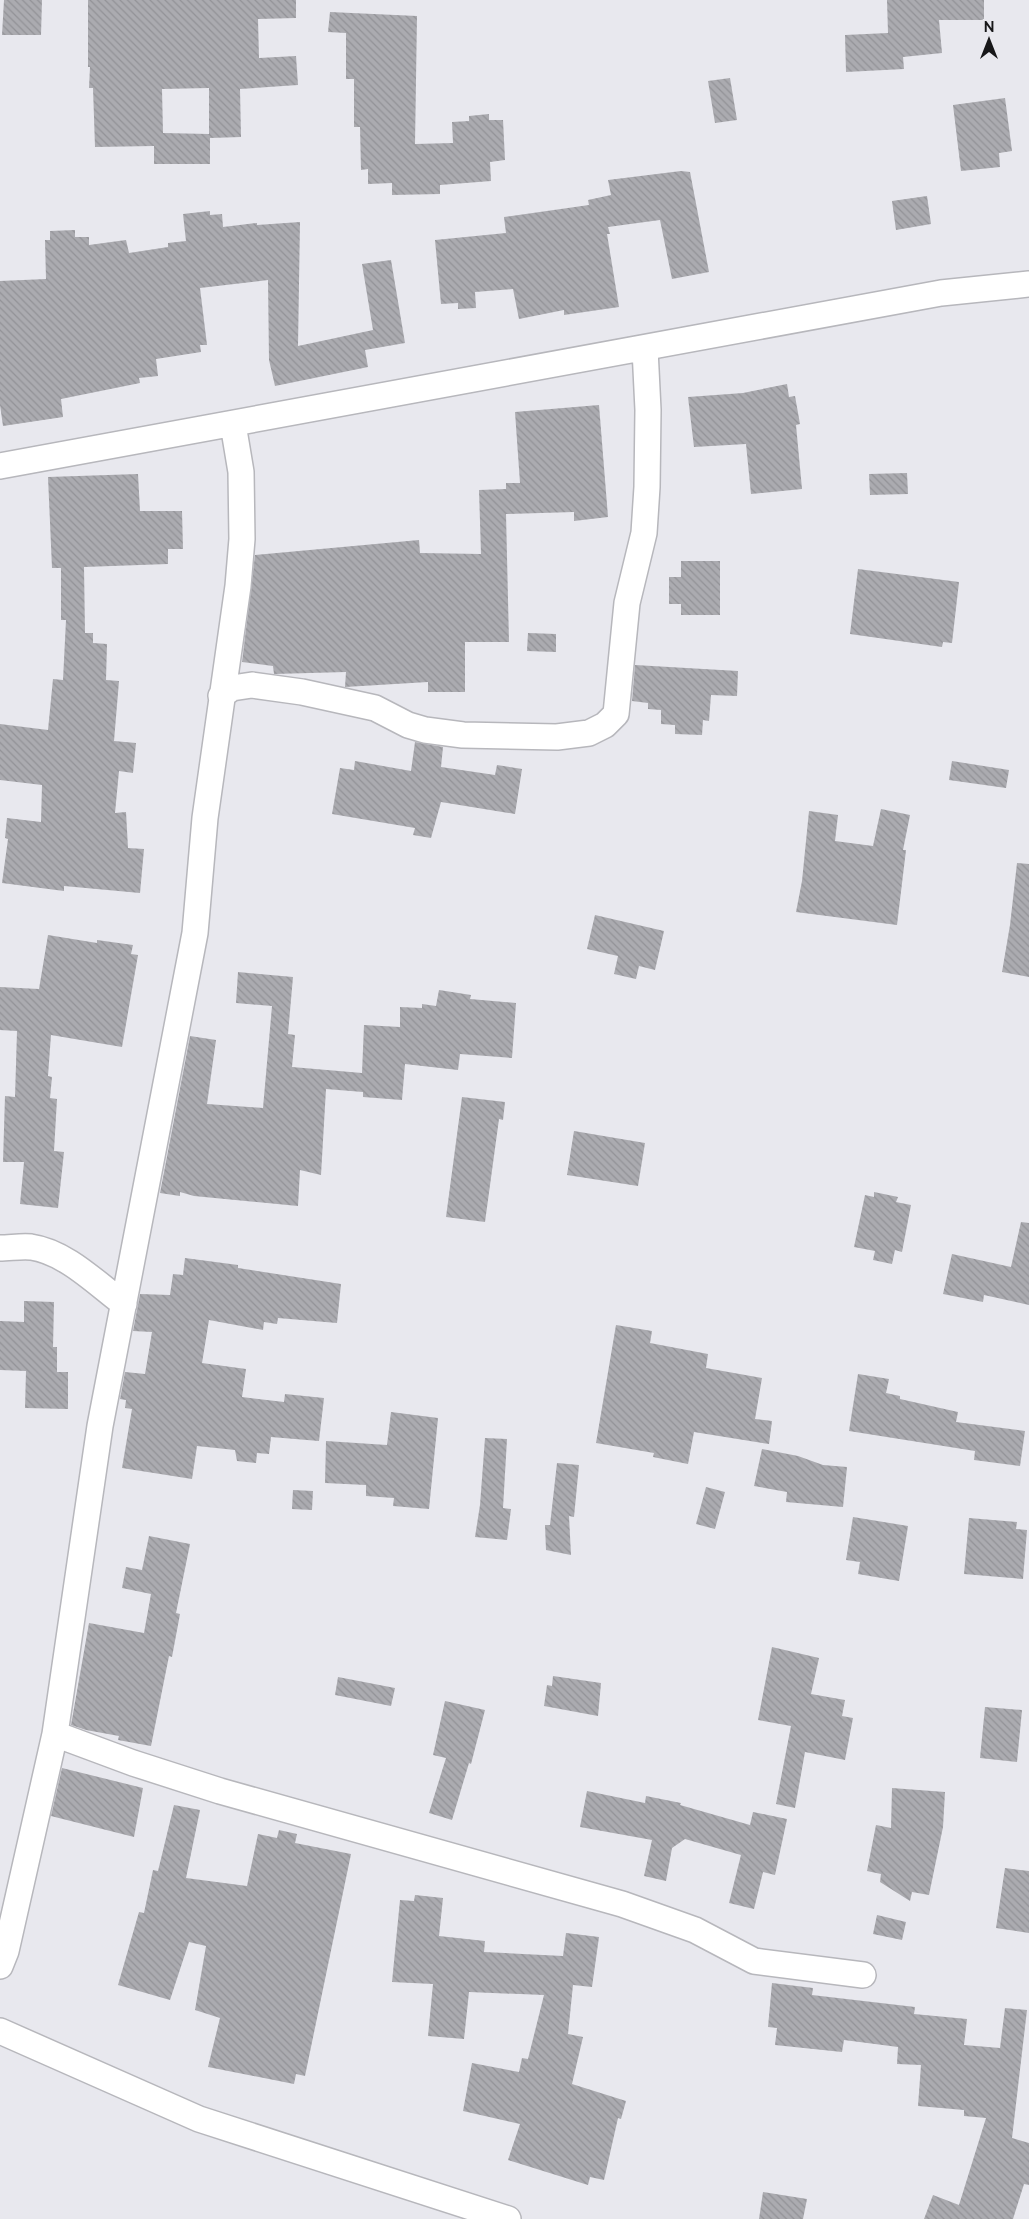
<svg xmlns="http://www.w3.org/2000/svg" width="1029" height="2219" font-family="Raleway,sans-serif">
  <defs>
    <pattern id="building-back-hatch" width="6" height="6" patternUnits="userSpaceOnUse" patternTransform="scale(1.25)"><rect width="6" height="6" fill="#ababb0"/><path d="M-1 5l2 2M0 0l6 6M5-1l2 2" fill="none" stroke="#929297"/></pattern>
  </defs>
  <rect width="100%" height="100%" fill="#e8e8ee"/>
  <path fill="url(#building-back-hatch)" fill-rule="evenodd" d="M 4,0 L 42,0 L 41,35 L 2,35 Z
    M 88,0 L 296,0 L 296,18 L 258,19 L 259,58 L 296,56 L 298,85 L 240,89 L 241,137 L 210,138 L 210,164 L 154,164 L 154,146 L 95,147 L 93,88 L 89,88 L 90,67 L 88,67 ZM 209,88 L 209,134 L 163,133 L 162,89 Z
    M 887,0 L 984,0 L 984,20 L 939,20 L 942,53 L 903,57 L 904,69 L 846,72 L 845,35 L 888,33 Z
    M 330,12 L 417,16 L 415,144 L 453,143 L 452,122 L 469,121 L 469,116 L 489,114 L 489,120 L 503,120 L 505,160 L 490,162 L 491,181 L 440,185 L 440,194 L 392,195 L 392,183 L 368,184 L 368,169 L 361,170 L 360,127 L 354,127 L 354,79 L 346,79 L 346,33 L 328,32 Z
    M 730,78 L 737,120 L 715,123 L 708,81 Z
    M 1005,98 L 1012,151 L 999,153 L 1000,167 L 961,171 L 953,105 Z
    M 681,171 L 690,172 L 709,272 L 672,279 L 660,220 L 608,227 L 610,234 L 607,234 L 619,307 L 564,315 L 564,310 L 519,319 L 513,289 L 475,292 L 476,308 L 458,309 L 458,303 L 441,304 L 435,240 L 506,233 L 504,217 L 589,205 L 588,200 L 611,195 L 608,180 Z
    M 927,196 L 931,224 L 896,230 L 892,201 Z
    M 210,211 L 210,215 L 222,214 L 223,227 L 257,223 L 257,225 L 300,222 L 298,346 L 373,330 L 362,264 L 391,260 L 405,343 L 365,350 L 368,367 L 275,386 L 269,360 L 268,280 L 200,288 L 207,345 L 200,345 L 201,352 L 156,359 L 158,376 L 139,378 L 140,383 L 61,399 L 63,417 L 3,426 L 0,405 L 0,281 L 46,279 L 45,240 L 50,240 L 50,231 L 75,230 L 75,237 L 89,237 L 89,245 L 126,240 L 129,253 L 168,247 L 168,243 L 186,241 L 183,214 Z
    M 787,384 L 789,397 L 795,396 L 800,424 L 796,425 L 802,489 L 751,494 L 746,444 L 694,447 L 688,397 L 743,393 Z
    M 599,405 L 608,517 L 574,521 L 574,512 L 506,514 L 509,642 L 465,642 L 465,692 L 428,692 L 428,682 L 345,687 L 346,672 L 274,674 L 273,666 L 242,662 L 255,555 L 419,540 L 420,553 L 481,554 L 479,490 L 506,489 L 506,483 L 520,483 L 515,412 Z
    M 907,473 L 908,494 L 870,495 L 869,474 Z
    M 138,474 L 140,511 L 182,511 L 183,549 L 168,549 L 168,564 L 84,567 L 85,633 L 93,633 L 93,643 L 107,644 L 106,680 L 119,681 L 114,741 L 136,743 L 133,773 L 119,771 L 115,813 L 126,812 L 128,848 L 144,849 L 140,893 L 64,886 L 64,891 L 2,883 L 8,839 L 5,838 L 7,818 L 41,822 L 42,785 L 0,780 L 0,724 L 48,730 L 53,679 L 63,680 L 66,620 L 61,620 L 61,568 L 52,568 L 48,477 Z
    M 681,561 L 720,561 L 720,615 L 681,615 L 681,604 L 669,604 L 669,577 L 681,577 Z
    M 858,569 L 959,582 L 952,643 L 943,642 L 942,647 L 850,634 Z
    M 528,633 L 556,634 L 556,652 L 527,651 Z
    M 635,665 L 738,671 L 737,696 L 711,695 L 709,721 L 703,720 L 702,735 L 675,734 L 675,725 L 661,724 L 661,710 L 648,709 L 648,703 L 632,701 Z
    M 415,742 L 443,747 L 441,767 L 495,775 L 497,765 L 522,769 L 515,814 L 441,802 L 431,838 L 413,835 L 415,828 L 332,814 L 340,768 L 354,770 L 355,761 L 411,771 Z
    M 952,761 L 1009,770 L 1006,788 L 949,780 Z
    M 881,809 L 910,815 L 903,850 L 906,850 L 897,925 L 796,912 L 802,881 L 809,811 L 838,815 L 835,841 L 873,846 Z
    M 1017,863 L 1029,864 L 1029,977 L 1002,972 L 1010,925 Z
    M 595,915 L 664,931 L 655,970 L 639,966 L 636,979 L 614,974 L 618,956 L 587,949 Z
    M 48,935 L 97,943 L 97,940 L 133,945 L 131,954 L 138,955 L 122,1047 L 51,1035 L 48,1076 L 52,1077 L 50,1098 L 57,1099 L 54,1151 L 64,1152 L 58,1208 L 20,1204 L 24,1162 L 3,1162 L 5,1096 L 15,1097 L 17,1031 L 0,1030 L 0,987 L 39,989 Z
    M 238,972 L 293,977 L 288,1034 L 295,1035 L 292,1067 L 362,1073 L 364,1025 L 400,1027 L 400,1007 L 422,1008 L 422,1004 L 436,1006 L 439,990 L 471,995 L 470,999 L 516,1003 L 512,1058 L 460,1054 L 458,1070 L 405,1064 L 402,1100 L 363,1097 L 363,1092 L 326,1089 L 321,1175 L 300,1170 L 298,1206 L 194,1196 L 180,1192 L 180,1196 L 160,1193 L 190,1036 L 216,1040 L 207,1104 L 263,1108 L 272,1006 L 236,1003 Z
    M 462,1097 L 505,1102 L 503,1120 L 499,1119 L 485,1222 L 446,1217 Z
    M 574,1131 L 645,1143 L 638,1186 L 567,1175 Z
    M 874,1192 L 898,1197 L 896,1202 L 911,1205 L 902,1252 L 895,1250 L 892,1264 L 873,1260 L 875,1251 L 854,1247 L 865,1195 L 874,1197 Z
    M 1021,1222 L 1029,1223 L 1029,1305 L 984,1295 L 983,1302 L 943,1294 L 952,1254 L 1011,1267 Z
    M 185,1258 L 238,1265 L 238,1268 L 341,1284 L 337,1323 L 278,1318 L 277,1324 L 264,1322 L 263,1330 L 209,1320 L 202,1363 L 246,1369 L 242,1397 L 284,1402 L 285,1394 L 324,1398 L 319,1441 L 271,1437 L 269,1454 L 257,1453 L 256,1463 L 237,1461 L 235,1450 L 197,1446 L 192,1479 L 122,1468 L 132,1409 L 125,1408 L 126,1400 L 120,1399 L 125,1372 L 145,1374 L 152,1332 L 133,1331 L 140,1294 L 170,1295 L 173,1274 L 183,1275 Z
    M 24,1301 L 54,1302 L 53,1347 L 57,1347 L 57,1372 L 68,1372 L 68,1409 L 25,1408 L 26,1371 L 0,1370 L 0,1321 L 24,1322 Z
    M 616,1325 L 652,1331 L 650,1343 L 708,1354 L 706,1368 L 762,1378 L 755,1419 L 772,1421 L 769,1444 L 694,1432 L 688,1464 L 653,1457 L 654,1453 L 596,1443 Z
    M 858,1374 L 889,1379 L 886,1393 L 900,1396 L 900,1399 L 958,1412 L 956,1422 L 1025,1431 L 1020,1466 L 974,1460 L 975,1451 L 849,1431 Z
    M 391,1412 L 438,1418 L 429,1509 L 393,1506 L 394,1498 L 366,1496 L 366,1485 L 325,1483 L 326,1441 L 387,1445 Z
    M 485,1438 L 507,1439 L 503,1508 L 511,1509 L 507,1540 L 475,1537 L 480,1505 Z
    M 762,1449 L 798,1456 L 823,1465 L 847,1467 L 843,1507 L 786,1502 L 787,1492 L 754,1486 Z
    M 557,1463 L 579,1465 L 574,1517 L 569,1516 L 571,1555 L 546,1550 L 545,1525 L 550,1525 Z
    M 706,1487 L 725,1492 L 715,1529 L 696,1524 Z
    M 293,1490 L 313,1491 L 312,1510 L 292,1509 Z
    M 853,1517 L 908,1526 L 899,1581 L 858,1574 L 860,1562 L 846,1560 Z
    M 969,1518 L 1017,1522 L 1016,1529 L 1027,1530 L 1023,1579 L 964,1574 Z
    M 149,1536 L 190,1544 L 176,1613 L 180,1614 L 172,1657 L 169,1656 L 151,1746 L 118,1740 L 119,1736 L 86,1730 L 71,1725 L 89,1623 L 144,1633 L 151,1594 L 122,1588 L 126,1567 L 142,1570 Z
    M 772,1647 L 819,1658 L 811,1694 L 845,1700 L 842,1716 L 853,1718 L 845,1760 L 805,1752 L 795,1808 L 776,1804 L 791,1726 L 758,1720 Z
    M 553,1676 L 601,1683 L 598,1716 L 544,1706 L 547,1685 L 552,1686 Z
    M 338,1677 L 395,1688 L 391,1706 L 335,1695 Z
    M 445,1701 L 485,1710 L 471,1764 L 469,1763 L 452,1820 L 429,1813 L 446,1758 L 433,1755 Z
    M 985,1707 L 1022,1710 L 1017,1762 L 980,1758 Z
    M 62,1768 L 143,1788 L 134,1837 L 51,1816 Z
    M 892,1788 L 945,1792 L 943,1827 L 929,1895 L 912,1892 L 910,1901 L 880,1882 L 881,1874 L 867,1871 L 876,1825 L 891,1828 Z
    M 587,1791 L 645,1803 L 646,1796 L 681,1803 L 680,1805 L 750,1825 L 753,1812 L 787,1819 L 775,1875 L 763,1872 L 754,1909 L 729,1903 L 741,1855 L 685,1839 L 672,1848 L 666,1881 L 644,1876 L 652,1840 L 580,1827 Z
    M 174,1805 L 200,1810 L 186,1878 L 247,1886 L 258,1834 L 277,1838 L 279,1830 L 297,1834 L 295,1843 L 351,1854 L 305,2076 L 296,2074 L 294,2084 L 208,2067 L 220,2018 L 195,2010 L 206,1946 L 189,1942 L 170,2000 L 118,1985 L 139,1912 L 144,1913 L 153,1870 L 158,1871 Z
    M 1005,1868 L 1029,1871 L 1029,1933 L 996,1928 Z
    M 415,1895 L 443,1898 L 439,1936 L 485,1941 L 484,1952 L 563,1956 L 566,1933 L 599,1937 L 592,1987 L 573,1985 L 568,2034 L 583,2037 L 572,2084 L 626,2101 L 621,2119 L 618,2118 L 604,2180 L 590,2177 L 588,2185 L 508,2160 L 520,2124 L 463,2111 L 472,2063 L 519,2072 L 522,2058 L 528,2059 L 544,1995 L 469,1992 L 464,2039 L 428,2036 L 433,1984 L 392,1982 L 400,1900 L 414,1901 Z
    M 877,1915 L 906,1922 L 902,1940 L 873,1934 Z
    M 772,1983 L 813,1988 L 812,1995 L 915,2007 L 914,2014 L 967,2019 L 964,2045 L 1000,2048 L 1005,2008 L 1027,2010 L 1012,2138 L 1029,2143 L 1029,2185 L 1024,2184 L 1013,2219 L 924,2219 L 933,2195 L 959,2205 L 986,2118 L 964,2116 L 964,2110 L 918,2106 L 921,2065 L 897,2064 L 898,2047 L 844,2040 L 842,2052 L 775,2045 L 777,2028 L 768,2027 Z
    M 763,2192 L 807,2199 L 803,2219 L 759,2219 Z"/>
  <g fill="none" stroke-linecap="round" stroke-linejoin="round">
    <g stroke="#b7b7bc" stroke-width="28">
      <path id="street" d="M 0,466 L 941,293 L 1029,284
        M 221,696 L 232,688 L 252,685 L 302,692 L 375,708 L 408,725 L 425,730 L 463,735 L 557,737 L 589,733 L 605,725 L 616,714 L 627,603 L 644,533 L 647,487 L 648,410 L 645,349
        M 0,1248 C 10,1248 21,1246 31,1247 C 66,1252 97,1284 124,1304
        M 55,1734 L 133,1763 L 220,1791 L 622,1904 L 695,1930 L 754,1961 L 863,1975
        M 0,1966 L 6,1951 L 55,1734 L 100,1426 L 195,933 L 205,818 L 238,586 L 242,539 L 241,472 L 233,424
        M 0,2031 L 199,2119 L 508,2219"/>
    </g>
    <use href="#street" stroke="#fff" stroke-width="25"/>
  </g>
  <g transform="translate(989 40)" stroke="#e8e8ee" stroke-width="4" paint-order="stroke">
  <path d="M0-4L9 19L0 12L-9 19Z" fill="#171719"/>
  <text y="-8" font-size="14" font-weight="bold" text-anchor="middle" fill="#171719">N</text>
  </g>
</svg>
